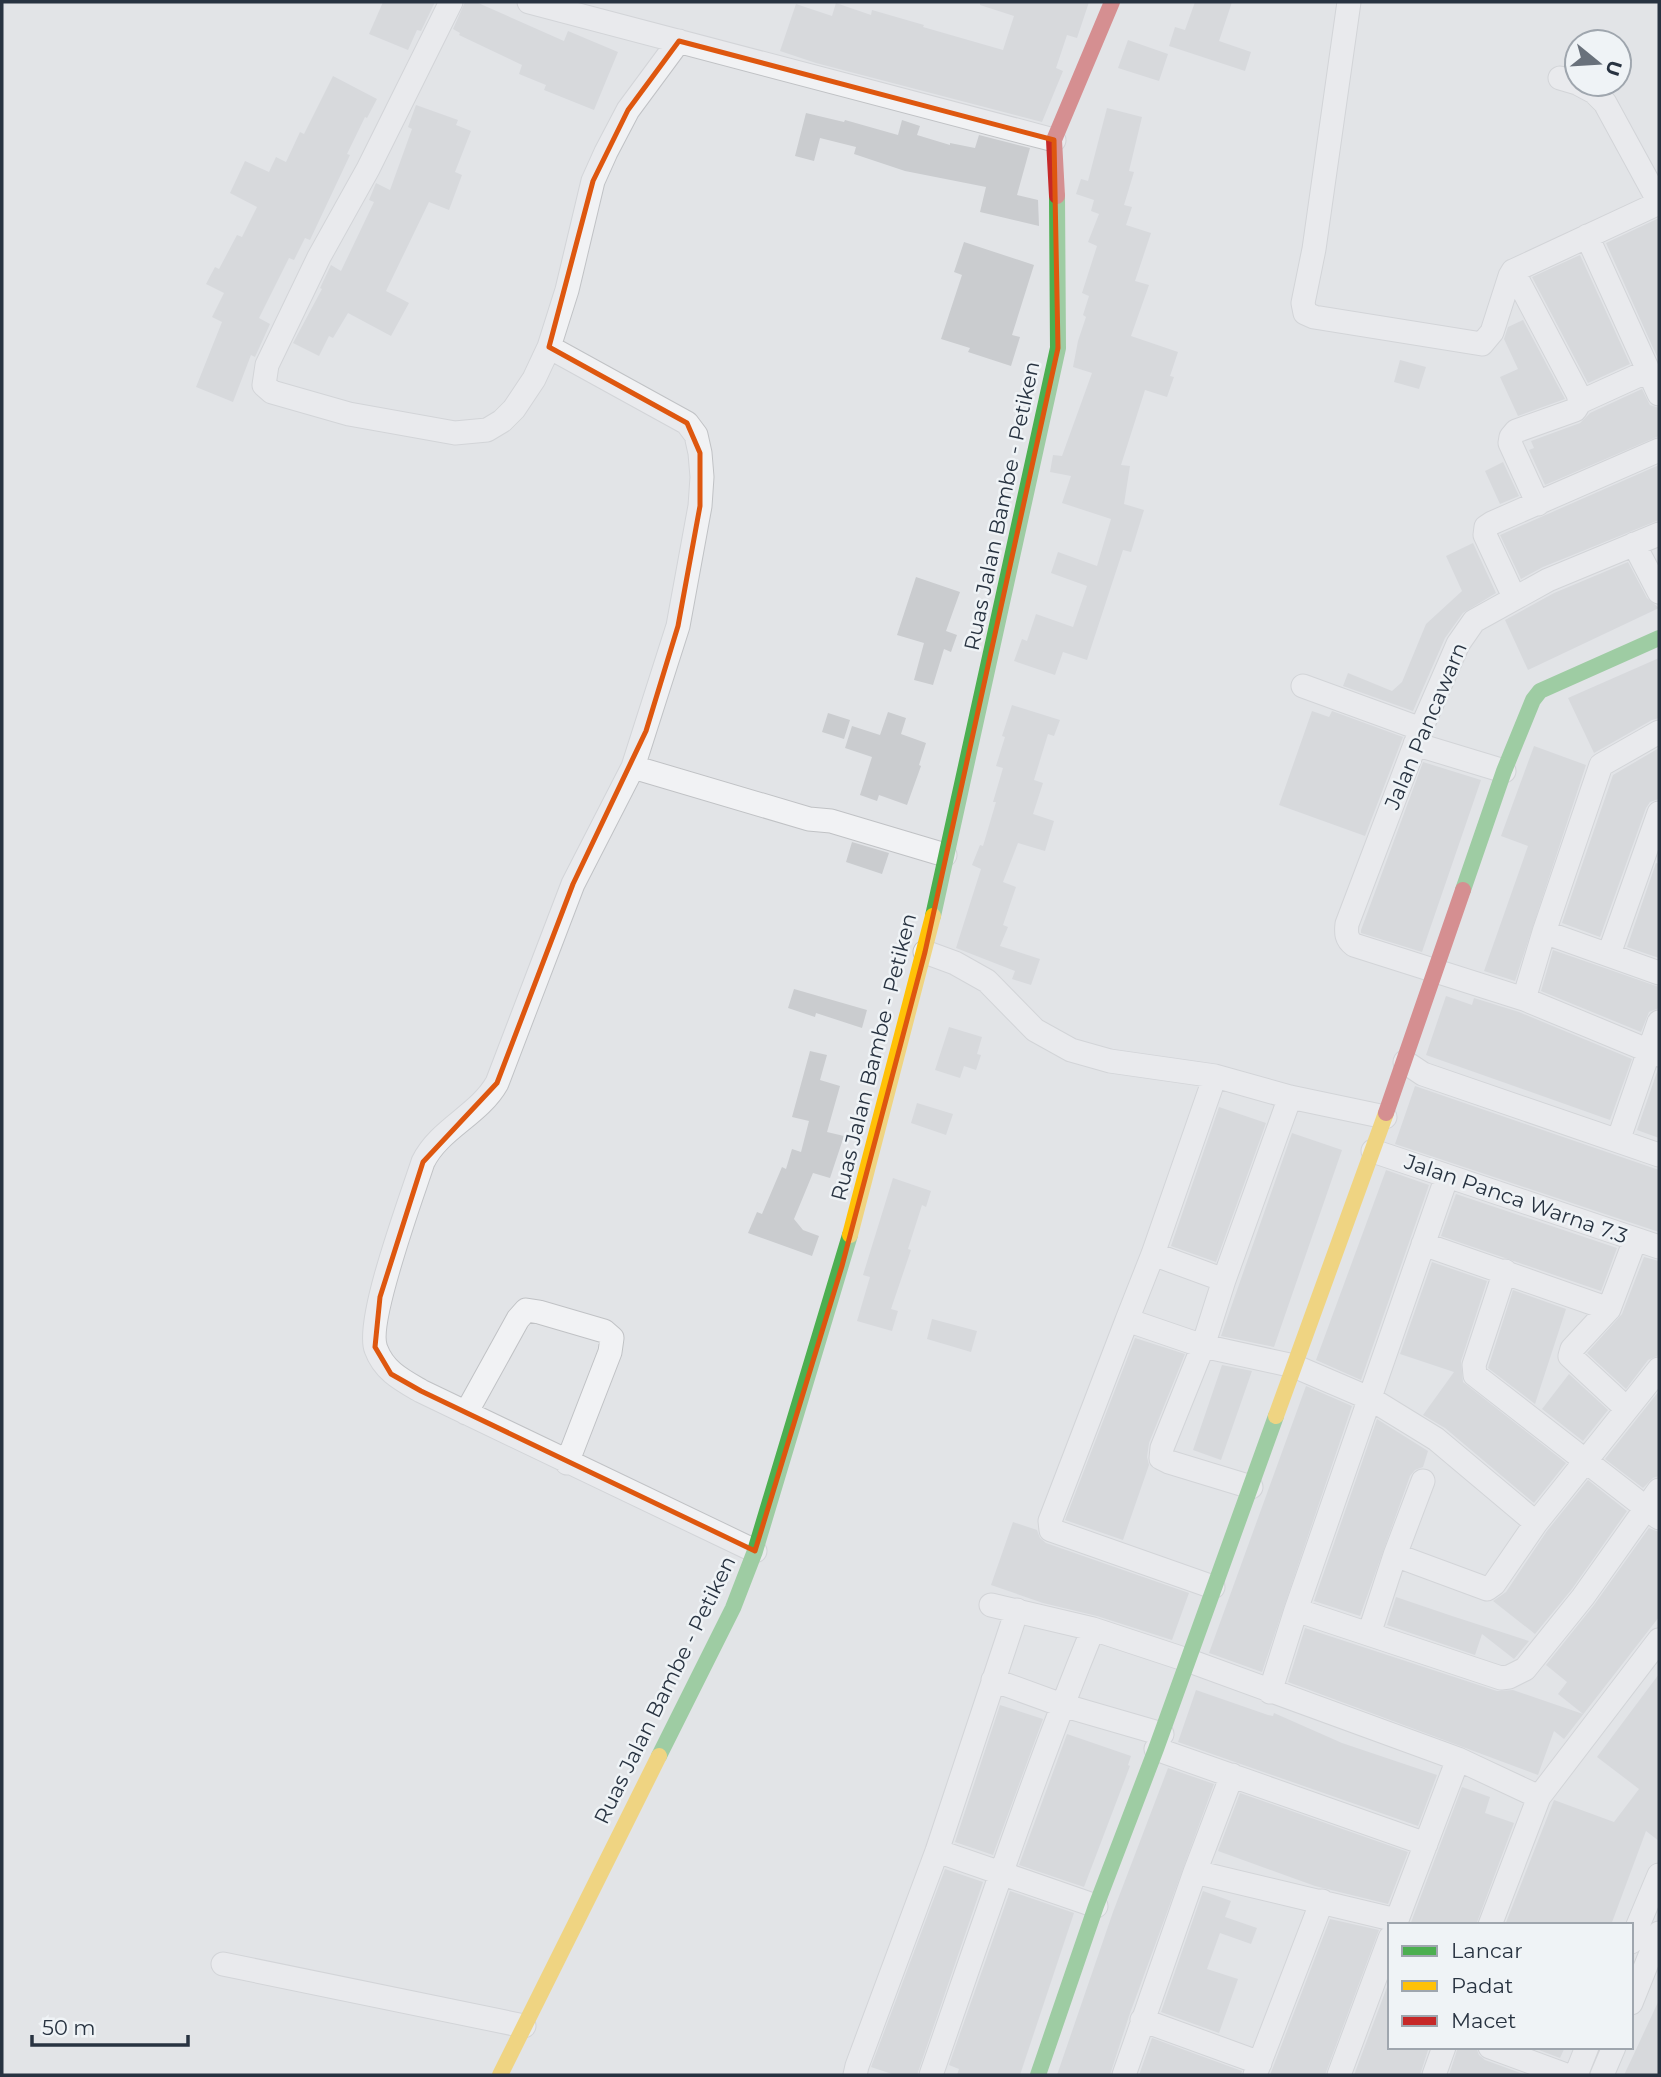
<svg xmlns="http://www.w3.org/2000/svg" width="1661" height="2077" font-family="Montserrat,sans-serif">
  <rect width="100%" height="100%" fill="#e2e4e7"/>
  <path fill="#cacccf" d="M 383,2 L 435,2 L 421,31 L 417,30 L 408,50 L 369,34 Z
    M 465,2 L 476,2 L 564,41 L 568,31 L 618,52 L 594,110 L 544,90 L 546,85 L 519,74 L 522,65 L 459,35 L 460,33 L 453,29 Z
    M 980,2 L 1089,2 L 1077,38 L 1067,35 L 1056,68 L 1063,71 L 1042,122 L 816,63 L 780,51 L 796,4 L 832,16 L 836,3 L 871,15 L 872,10 L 924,25 L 923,27 L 1003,50 L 1014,16 L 980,5 Z
    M 1195,2 L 1232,2 L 1219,41 L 1251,52 L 1245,71 L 1169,46 L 1175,27 L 1185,30 Z
    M 1128,40 L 1168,54 L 1159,81 L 1118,68 Z
    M 333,76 L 377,99 L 367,118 L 365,117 L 347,154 L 350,155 L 310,240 L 305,238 L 294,260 L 289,258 L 259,318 L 270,324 L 255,357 L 251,355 L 233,402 L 196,387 L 222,322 L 212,317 L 224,293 L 206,284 L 215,267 L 219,269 L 237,235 L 242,237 L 257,207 L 230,193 L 245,161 L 269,172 L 276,157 L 286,162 L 300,132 L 304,134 Z
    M 416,105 L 458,120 L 456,125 L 471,131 L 455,172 L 462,175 L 449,210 L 429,202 L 386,291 L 409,303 L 391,336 L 348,313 L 333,338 L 329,336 L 319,356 L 293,343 L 322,289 L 320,288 L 331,265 L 341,271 L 374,202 L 369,200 L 376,183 L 390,190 L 412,129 L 408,127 Z
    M 1107,108 L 1142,117 L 1129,171 L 1134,172 L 1124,205 L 1132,207 L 1126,225 L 1151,233 L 1135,281 L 1149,285 L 1131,336 L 1178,352 L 1170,376 L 1174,377 L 1167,397 L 1145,390 L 1121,465 L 1130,466 L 1124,504 L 1144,510 L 1131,552 L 1123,550 L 1087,660 L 1063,652 L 1055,675 L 1014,661 L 1022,639 L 1027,641 L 1036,614 L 1073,627 L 1087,586 L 1051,573 L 1058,552 L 1097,566 L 1111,519 L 1062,503 L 1071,476 L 1050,472 L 1053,455 L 1062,456 L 1092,373 L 1073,367 L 1078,341 L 1086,317 L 1083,315 L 1089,296 L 1082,293 L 1097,246 L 1088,242 L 1099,214 L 1091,211 L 1094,200 L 1076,194 L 1081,179 L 1088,181 Z
    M 806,113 L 844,122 L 845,120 L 898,135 L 902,120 L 920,126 L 917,135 L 950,145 L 950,143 L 975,148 L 979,135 L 1030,148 L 1017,195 L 1038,200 L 1039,226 L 980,212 L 986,187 L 905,171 L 854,154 L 856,147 L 820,138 L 814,161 L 795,156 Z
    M 1659,218 L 1659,361 L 1606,243 Z
    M 964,242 L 1034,265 L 1012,335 L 1020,337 L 1011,366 L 968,352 L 970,348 L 941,339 L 962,275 L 954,272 Z
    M 1580,255 L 1630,364 L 1588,383 L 1532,277 Z
    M 1523,320 L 1565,399 L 1518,416 L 1500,377 L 1518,369 L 1504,339 L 1508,327 Z
    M 1400,360 L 1426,367 L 1419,389 L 1394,382 Z
    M 1642,389 L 1650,405 L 1659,408 L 1659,436 L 1545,485 L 1529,450 L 1534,448 L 1531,441 L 1580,423 L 1590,413 Z
    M 1503,462 L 1519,496 L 1500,504 L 1485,471 Z
    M 1659,465 L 1659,520 L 1543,567 L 1521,579 L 1500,535 Z
    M 1473,543 L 1496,593 L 1463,613 L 1445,638 L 1413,711 L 1343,686 L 1348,673 L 1392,691 L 1402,682 L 1426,624 L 1462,591 L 1446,556 Z
    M 1628,562 L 1647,598 L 1659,608 L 1528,670 L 1505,620 L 1554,593 Z
    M 916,577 L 960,592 L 946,631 L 957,635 L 951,652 L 944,649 L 933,685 L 914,680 L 924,643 L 897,635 Z
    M 1659,658 L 1659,718 L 1652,720 L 1594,753 L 1568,698 Z
    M 1012,705 L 1060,720 L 1054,736 L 1048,734 L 1034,780 L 1043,783 L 1033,814 L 1054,821 L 1045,851 L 1018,843 L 1003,882 L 1016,887 L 1003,925 L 1008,927 L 1000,946 L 1040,959 L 1031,985 L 1012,979 L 1015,971 L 956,948 L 981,869 L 972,865 L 980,845 L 983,846 L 996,802 L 993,802 L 1003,768 L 996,766 L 1005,737 L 1002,736 Z
    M 1312,711 L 1329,717 L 1332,711 L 1403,737 L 1365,836 L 1279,805 Z
    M 888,712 L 906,718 L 901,734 L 926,743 L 919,765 L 921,766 L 907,805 L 879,795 L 877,801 L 860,795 L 872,757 L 845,748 L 852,726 L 880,735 Z
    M 828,713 L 850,720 L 844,739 L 822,732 Z
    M 1534,746 L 1586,765 L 1515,981 L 1484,971 L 1528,846 L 1501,836 Z
    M 1659,748 L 1659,799 L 1650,802 L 1646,808 L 1600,937 L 1562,923 L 1613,775 Z
    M 1423,762 L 1481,780 L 1422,952 L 1361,933 L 1361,930 Z
    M 852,842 L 889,853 L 882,874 L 846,862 Z
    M 1656,863 L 1659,864 L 1659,958 L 1627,947 Z
    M 1553,950 L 1659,987 L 1659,1008 L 1649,1012 L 1641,1032 L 1541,991 Z
    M 794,989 L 867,1010 L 862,1028 L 816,1013 L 815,1017 L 788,1008 Z
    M 1446,996 L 1472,1005 L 1474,998 L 1519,1012 L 1632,1059 L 1610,1120 L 1426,1055 Z
    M 949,1027 L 982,1037 L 977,1054 L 981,1055 L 976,1070 L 964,1066 L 960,1078 L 935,1070 Z
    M 810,1051 L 827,1055 L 820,1080 L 840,1086 L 827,1132 L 844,1136 L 830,1178 L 813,1173 L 794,1219 L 803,1230 L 819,1236 L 812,1256 L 748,1233 L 757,1212 L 762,1214 L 782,1167 L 786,1169 L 792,1149 L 801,1152 L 809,1121 L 792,1117 Z
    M 1658,1069 L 1659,1069 L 1659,1138 L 1637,1130 Z
    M 1415,1086 L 1659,1170 L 1659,1232 L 1395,1144 Z
    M 917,1103 L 953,1114 L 946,1135 L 911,1123 Z
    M 1219,1107 L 1266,1123 L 1216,1262 L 1171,1246 Z
    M 1292,1133 L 1342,1150 L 1274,1347 L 1221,1336 Z
    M 1386,1170 L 1429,1185 L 1361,1380 L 1316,1360 Z
    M 893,1178 L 931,1191 L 926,1207 L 922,1205 L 908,1249 L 911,1250 L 891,1309 L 898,1311 L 892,1331 L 857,1321 L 870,1277 L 863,1275 Z
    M 1456,1194 L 1617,1248 L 1601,1291 L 1441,1236 Z
    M 1644,1257 L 1659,1261 L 1659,1355 L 1648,1360 L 1626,1389 L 1587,1353 L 1622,1314 Z
    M 1432,1262 L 1487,1281 L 1461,1361 L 1463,1382 L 1566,1463 L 1534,1503 L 1445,1428 L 1423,1415 L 1454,1372 L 1400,1354 Z
    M 1513,1290 L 1566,1309 L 1535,1404 L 1488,1368 Z
    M 932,1319 L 977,1331 L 971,1352 L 927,1339 Z
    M 1135,1338 L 1185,1354 L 1149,1443 L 1147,1457 L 1149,1465 L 1123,1540 L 1065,1520 Z
    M 1222,1365 L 1252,1371 L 1221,1460 L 1193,1450 Z
    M 1569,1374 L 1608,1410 L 1583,1441 L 1542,1409 Z
    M 1306,1386 L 1352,1406 L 1262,1672 L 1209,1653 Z
    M 1659,1391 L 1659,1476 L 1653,1478 L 1643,1488 L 1605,1459 Z
    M 1377,1419 L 1428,1451 L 1423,1467 L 1415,1470 L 1410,1476 L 1360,1616 L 1314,1601 Z
    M 1588,1480 L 1627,1511 L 1572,1589 L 1535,1634 L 1493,1601 L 1506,1592 L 1547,1531 Z
    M 1013,1522 L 1037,1530 L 1040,1538 L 1046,1543 L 1189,1593 L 1172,1640 L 1097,1616 L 1043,1603 L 991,1585 Z
    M 1649,1528 L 1659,1532 L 1659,1617 L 1564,1739 L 1554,1731 L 1538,1775 L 1288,1682 L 1305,1628 L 1497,1691 L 1513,1690 L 1583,1714 L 1558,1694 L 1567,1682 L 1546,1665 L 1594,1605 Z
    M 1396,1597 L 1452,1616 L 1529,1641 L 1514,1659 L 1482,1634 L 1475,1655 L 1387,1625 Z
    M 1659,1674 L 1659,1841 L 1646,1831 L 1611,1925 L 1505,1925 L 1554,1800 L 1614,1822 L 1639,1789 L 1597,1757 Z
    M 1196,1690 L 1268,1715 L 1273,1716 L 1274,1713 L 1342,1743 L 1437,1775 L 1418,1826 L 1178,1742 Z
    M 1000,1705 L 1043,1719 L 993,1855 L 955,1842 Z
    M 1067,1734 L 1131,1756 L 1128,1765 L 1130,1766 L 1084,1887 L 1019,1865 Z
    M 1168,1768 L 1214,1784 L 1129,2016 L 1110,2075 L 1057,2075 L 1113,1912 Z
    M 1462,1787 L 1490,1797 L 1485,1813 L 1514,1823 L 1476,1925 L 1410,1925 Z
    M 1240,1793 L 1408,1852 L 1388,1904 L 1315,1886 L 1218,1851 Z
    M 945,1869 L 983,1882 L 917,2075 L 895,2075 L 871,2067 Z
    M 1010,1891 L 1074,1913 L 1020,2075 L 957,2075 L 959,2069 L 949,2065 Z
    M 1203,1891 L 1231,1901 L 1225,1917 L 1257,1928 L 1251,1944 L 1220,1933 L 1207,1969 L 1238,1979 L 1219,2033 L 1161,2012 Z
    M 1330,1919 L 1379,1930 L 1325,2075 L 1270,2075 Z
    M 1390,1979 L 1390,2047 L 1429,2047 L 1420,2075 L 1354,2075 Z
    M 1659,2000 L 1659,2075 L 1624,2075 L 1633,2056 Z
    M 1152,2038 L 1242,2071 L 1241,2075 L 1139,2075 Z
    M 1458,2047 L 1476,2047 L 1479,2055 L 1485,2060 L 1526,2075 L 1449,2075 Z
    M 1531,2047 L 1565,2047 L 1560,2058 Z"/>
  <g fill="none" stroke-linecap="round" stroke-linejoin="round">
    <g stroke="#c0c2c5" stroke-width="25">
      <path id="street" d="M 451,2 L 368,169 L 319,257 L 267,365 L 264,385 L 272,392 L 349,414 L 455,433 L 487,430 L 502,421 L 514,409 L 534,379 L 549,347 L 567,290 L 593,181 L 606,152 L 628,110 L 679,41
        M 529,2 L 1054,140
        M 1349,2 L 1314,249 L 1303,303 L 1305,313 L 1314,317 L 1482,344 L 1492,332 L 1510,276 L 1513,271
        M 1560,78 L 1577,83
        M 1579,84 L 1594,92 L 1605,103 L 1659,202
        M 1587,236 L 1659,394
        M 549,347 L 687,423 L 696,435 L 700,453 L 702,477 L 700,506 L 678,626 L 633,767 L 573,884 L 497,1083 C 479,1115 439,1129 423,1162 C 412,1196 365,1322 376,1349 C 384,1371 402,1380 421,1391 L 755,1551
        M 1580,402 L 1578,394 L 1513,271 L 1659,203
        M 1538,504 L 1510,443 L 1511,437 L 1516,431 L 1575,410 L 1580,402 L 1648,371
        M 1659,534 L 1548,580 L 1474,621 L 1458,644 L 1421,729 L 1347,924 C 1346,933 1346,939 1354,945 L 1524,999 L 1659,1055
        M 1634,544 L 1659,592
        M 1514,597 L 1485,535 L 1486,527 L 1492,523 L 1659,450
        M 1303,686 L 1421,729
        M 1415,744 L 1504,771
        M 633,767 L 809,819 L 831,821 L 945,855
        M 1544,932 L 1659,973
        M 925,952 L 955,963 L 987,981 L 1035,1030 L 1071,1050 L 1110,1061 L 1215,1076 L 1290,1097 L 1385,1117
        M 1609,954 L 1659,813
        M 1524,999 L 1544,932 L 1601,765 L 1659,732
        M 1405,1062 L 1423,1074 L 1659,1155
        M 1215,1076 L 1153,1254 L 1127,1320 L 1203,1346 L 1294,1366 L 1371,1399 L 1436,1439 L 1536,1523 L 1659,1369
        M 1618,1141 L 1659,1022
        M 1373,1151 L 1659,1247
        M 1423,1244 L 1609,1309
        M 1153,1254 L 1224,1280
        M 1505,1271 L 1474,1365 L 1475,1375 L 1659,1518
        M 1127,1320 L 1050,1521 L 1051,1530 L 1213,1587
        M 1627,1409 L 1570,1356 L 1572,1349 L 1609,1309 L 1635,1240
        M 466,1413 L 518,1319 L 526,1310 L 539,1312 L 604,1331 L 612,1338 L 610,1352 L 567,1463
        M 1251,1487 L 1169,1462 L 1161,1458 L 1162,1448 L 1203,1346 L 1224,1280 L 1290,1097
        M 1395,1555 L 1487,1589 L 1494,1584 L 1536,1523
        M 991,1605 L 1093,1629 L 1187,1660 L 1458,1759 L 1539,1797
        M 1296,1610 L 1501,1678 L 1509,1677 L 1525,1669 L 1583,1597 L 1659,1490
        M 1369,1634 L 1395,1555 L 1423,1481
        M 993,1680 L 1062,1705 L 1162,1734
        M 1270,1692 L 1296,1610 L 1447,1176
        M 1156,1749 L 1426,1844
        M 937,1851 L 1096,1906
        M 1195,1872 L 1396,1920
        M 1395,1925 L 1458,1759
        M 1490,1925 L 1539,1797 L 1659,1640
        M 1631,1942 L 1659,1875
        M 223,1964 L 524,2026
        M 1631,2003 L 1659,1933
        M 1142,2020 L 1260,2063
        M 1490,2047 L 1566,2075
        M 855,2075 L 857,2066 L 937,1851 L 1017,1610
        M 931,2075 C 983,1926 1033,1776 1093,1629
        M 1124,2075 L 1195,1872 L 1232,1775
        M 1255,2075 L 1322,1901
        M 1339,2075 L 1390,1938
        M 1434,2075 L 1444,2047
        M 1576,2075 L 1587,2047
        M 1602,2075 L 1614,2047"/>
    </g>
    <use href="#street" stroke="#f1f2f4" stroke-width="23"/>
    <path stroke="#4caf50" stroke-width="16" d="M 1463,890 L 1504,771 L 1533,700 L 1540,691 L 1659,638
      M 933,916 L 1058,348 L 1057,196
      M 659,1756 L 733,1608 L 755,1551 L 850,1235
      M 1038,2075 L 1096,1906 L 1156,1749 L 1276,1416"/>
    <path stroke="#ffc107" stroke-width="16" d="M 850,1235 L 933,916
      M 1276,1416 L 1386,1113
      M 500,2075 L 659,1756"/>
    <path stroke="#c62828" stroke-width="16" d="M 1057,196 L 1054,140 L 1112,2
      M 1386,1113 L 1463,890"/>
  </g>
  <path d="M0 0H1661V2077H0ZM 679,41 L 1054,140 L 1058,348 L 925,952 L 842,1266 L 755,1551 L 421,1391 L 391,1374 L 375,1347 L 380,1297 L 423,1162 L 497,1083 L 573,884 L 646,731 L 678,626 L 700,506 L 700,453 L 687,423 L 549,347 L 593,181 L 628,110 Z" fill="#e2e4e7" fill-opacity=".55" fill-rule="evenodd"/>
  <path fill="none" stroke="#de570f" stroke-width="5" stroke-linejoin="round" d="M 679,41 L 1054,140 L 1058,348 L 925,952 L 842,1266 L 755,1551 L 421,1391 L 391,1374 L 375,1347 L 380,1297 L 423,1162 L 497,1083 L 573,884 L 646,731 L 678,626 L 700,506 L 700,453 L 687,423 L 549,347 L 593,181 L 628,110 Z"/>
  <g text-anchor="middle" stroke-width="5" stroke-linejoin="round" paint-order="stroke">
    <g font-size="21" fill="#283341" stroke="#eff3f6">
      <text transform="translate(1002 506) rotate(-78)" y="7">Ruas Jalan Bambe - Petiken</text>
      <text transform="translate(1426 726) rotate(-67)" y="7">Jalan Pancawarn</text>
      <text transform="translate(874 1057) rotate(-76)" y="7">Ruas Jalan Bambe - Petiken</text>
      <text transform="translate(1516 1199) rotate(19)" y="7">Jalan Panca Warna 7.3</text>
      <text transform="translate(665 1690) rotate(-64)" y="7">Ruas Jalan Bambe - Petiken</text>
    </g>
  </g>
  <rect width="1661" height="2077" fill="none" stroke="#283341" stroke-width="7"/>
  <rect x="1388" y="1923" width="245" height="126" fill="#eff3f6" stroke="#9fa6ae" stroke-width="2"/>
  <rect x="1402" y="1946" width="35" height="10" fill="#4caf50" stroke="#9fa6ae" stroke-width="2"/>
  <text x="1451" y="1958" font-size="21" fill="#283341">Lancar</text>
  <rect x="1402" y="1981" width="35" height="10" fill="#ffc107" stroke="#9fa6ae" stroke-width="2"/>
  <text x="1451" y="1993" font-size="21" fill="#283341">Padat</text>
  <rect x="1402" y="2016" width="35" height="10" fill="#c62828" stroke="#9fa6ae" stroke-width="2"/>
  <text x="1451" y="2028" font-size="21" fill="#283341">Macet</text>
  <g transform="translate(1598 63) rotate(108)"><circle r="33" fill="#eff3f6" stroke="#9fa6ae" stroke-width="2"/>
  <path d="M0-5L12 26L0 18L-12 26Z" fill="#69717b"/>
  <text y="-10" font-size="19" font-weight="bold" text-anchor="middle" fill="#283341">U</text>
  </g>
  <path d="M32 2035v10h156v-10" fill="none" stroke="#283341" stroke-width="3.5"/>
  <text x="42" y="2035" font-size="21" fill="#283341" stroke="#eff3f6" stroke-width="5" paint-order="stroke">50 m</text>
</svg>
